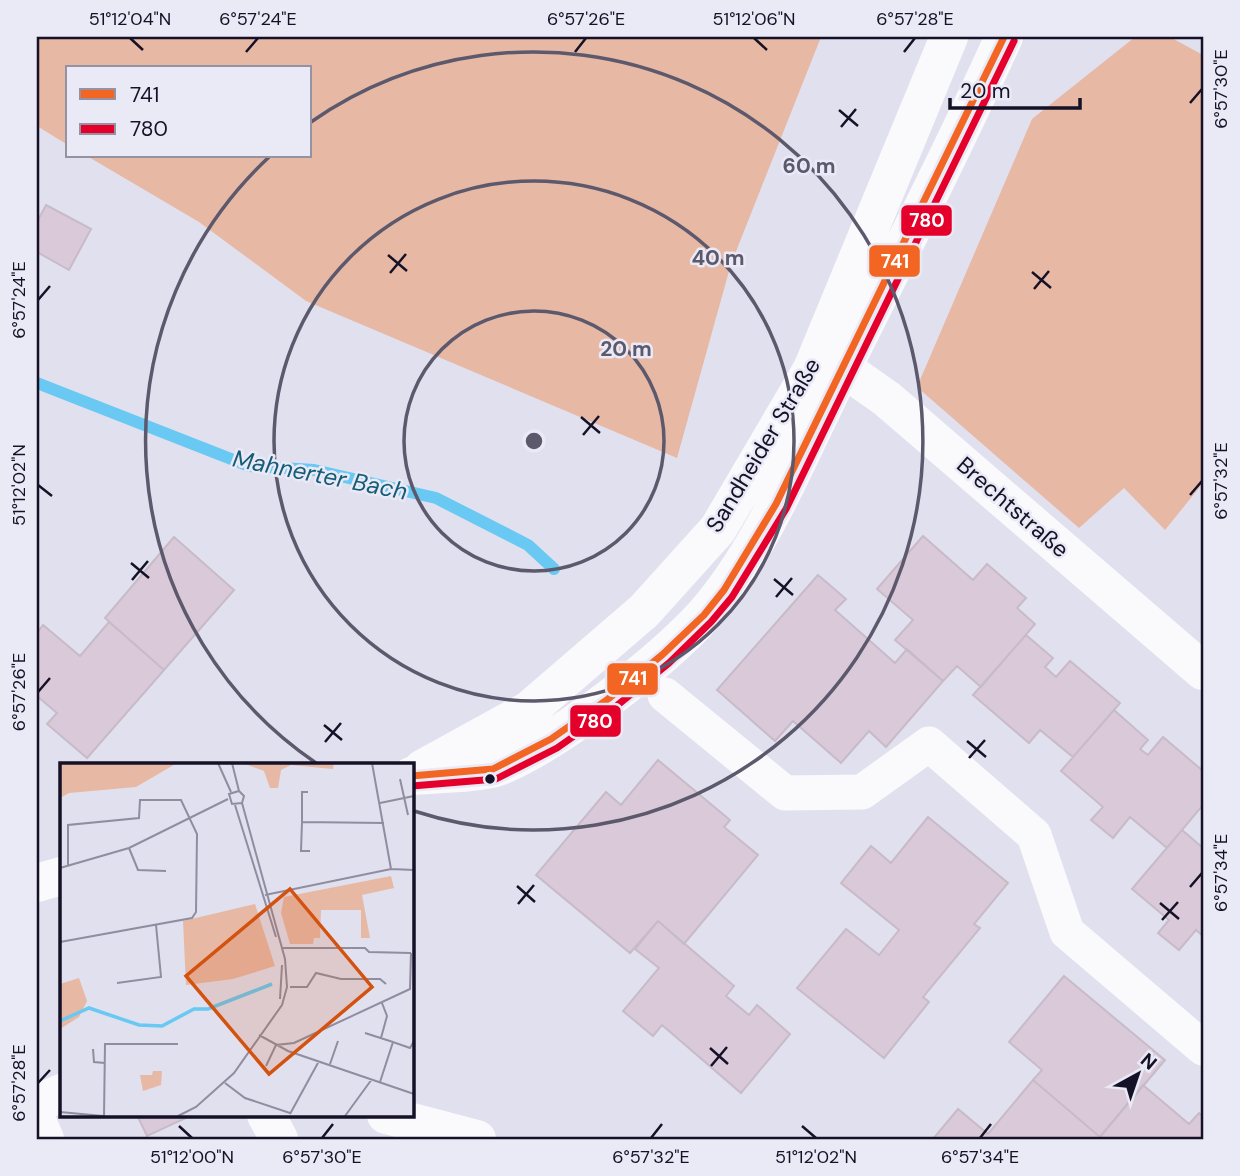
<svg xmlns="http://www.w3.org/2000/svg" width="1240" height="1176" font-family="'DM Sans',sans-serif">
  <rect width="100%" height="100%" fill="#e1e0ef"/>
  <path fill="#e7b8a4" d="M 37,37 L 821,37 L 731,264 L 677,458 L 306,301 L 199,222 L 87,156 L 310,156 L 310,68 L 68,68 L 68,145 L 37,126 Z
    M 1135,37 L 1170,37 L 1203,55 L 1203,483 L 1165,530 L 1124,488 L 1079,528 L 917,387 L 1032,119 Z"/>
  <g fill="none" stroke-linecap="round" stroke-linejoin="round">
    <path stroke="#69c9f2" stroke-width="12" d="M 37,383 L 249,466 L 314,470 L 436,498 L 528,545 L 554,569"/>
  </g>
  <path fill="#dacad9" stroke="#c8bbc8" stroke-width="2" d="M 46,205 L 91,229 L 69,270 L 37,252 L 37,222 Z
    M 923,536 L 973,580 L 987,564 L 1026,598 L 1017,608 L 1035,624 L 981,687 L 957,666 L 943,681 L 895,640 L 913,620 L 877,589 Z
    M 174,537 L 234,590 L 164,670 L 105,618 Z
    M 818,575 L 846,599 L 835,610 L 895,663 L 907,649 L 943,681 L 886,747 L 869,731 L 841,763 L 793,721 L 775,741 L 717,690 Z
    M 109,622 L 164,670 L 87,758 L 47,724 L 57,713 L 37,696 L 37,633 L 43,625 L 80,656 Z
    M 1026,635 L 1053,658 L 1045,667 L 1056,677 L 1070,661 L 1120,703 L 1073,757 L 1040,730 L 1029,743 L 973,695 Z
    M 1114,710 L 1148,740 L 1140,749 L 1148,755 L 1163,737 L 1203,771 L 1203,805 L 1167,848 L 1130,817 L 1113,838 L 1091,820 L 1103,807 L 1061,771 Z
    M 658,760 L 730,820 L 724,827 L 758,855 L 684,944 L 658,921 L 630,953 L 536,875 L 606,792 L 621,805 Z
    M 928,817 L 1008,883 L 974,924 L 980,928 L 923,997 L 929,1002 L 884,1058 L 797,988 L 846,929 L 879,955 L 899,930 L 841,883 L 871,846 L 891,863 Z
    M 1182,830 L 1203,848 L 1203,936 L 1196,930 L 1179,950 L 1158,933 L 1169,920 L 1132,889 Z
    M 658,921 L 734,986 L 726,996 L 749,1015 L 757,1005 L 790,1034 L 741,1093 L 662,1025 L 653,1036 L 623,1011 L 659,968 L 635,949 Z
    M 1064,976 L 1165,1060 L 1100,1137 L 1033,1080 L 1042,1070 L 1009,1042 Z
    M 1033,1080 L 1100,1137 L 1098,1139 L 933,1139 L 958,1109 L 988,1134 Z
    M 1143,1085 L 1189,1124 L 1199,1113 L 1203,1116 L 1203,1139 L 1098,1139 Z
    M 137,1115 L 192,1115 L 147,1136 Z"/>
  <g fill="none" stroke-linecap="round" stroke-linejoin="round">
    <path stroke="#fafafd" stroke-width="35" d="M 665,695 L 785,793 L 862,792 L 929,744 L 1034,835 L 1067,932 L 1203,1048"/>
    <path stroke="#fafafd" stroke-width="38" d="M 812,369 L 843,368 L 887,399 L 1203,671
      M 37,1104 L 61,1093
      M 266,1115 L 279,1139
      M 386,1115 L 477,1139
      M 37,1121 L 45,1139"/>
    <path stroke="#fafafd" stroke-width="38" d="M 422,769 L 529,710 L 644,611 L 718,529 L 812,369 L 949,37
      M 411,776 C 433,774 482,774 501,766 C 560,741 660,663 704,615 C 760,552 797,460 834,385 C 892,269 951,154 1004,37
      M 37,883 L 61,876"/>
    <g stroke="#eae9f6" stroke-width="12">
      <path id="bus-1" d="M 411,776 L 493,769 L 551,739 L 608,699 L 662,655 L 704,615 L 724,590 L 776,504 L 1004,37"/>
    </g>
    <g stroke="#eae9f6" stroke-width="12">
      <path id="bus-2" d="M 412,786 L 496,779 L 557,748 L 614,708 L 669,663 L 711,622 L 732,597 L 786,509 L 1014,41"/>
    </g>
    <use href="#bus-1" stroke="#f26522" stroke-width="7"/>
    <use href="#bus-2" stroke="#e4002b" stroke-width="7"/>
  </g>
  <path fill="none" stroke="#151127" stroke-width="2.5" d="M 130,38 L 143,50M 754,38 L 767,50M 246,52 L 258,38M 575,52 L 586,38M 904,52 L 915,38M 1190,103 L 1202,89M 839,110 L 858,126M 841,127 L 856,109M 388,255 L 407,271M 1032,272 L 1051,288M 390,273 L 406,254M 1034,289 L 1049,271M 38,300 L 50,286M 581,417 L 600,433M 583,435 L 599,416M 38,485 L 52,496M 1190,495 L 1202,481M 131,563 L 149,578M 774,579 L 793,595M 132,580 L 148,561M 776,597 L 792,578M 38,692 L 50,678M 324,725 L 342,740M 967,741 L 986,757M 325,742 L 341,723M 969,758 L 985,740M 517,886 L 535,902M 1190,887 L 1202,873M 1160,903 L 1179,919M 518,904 L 534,885M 1162,920 L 1178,902M 710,1048 L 728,1064M 711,1066 L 727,1047M 38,1083 L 50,1070M 179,1126 L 192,1138M 802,1126 L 816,1138M 322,1138 L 333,1124M 651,1138 L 662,1124M 980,1138 L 991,1124"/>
  <g fill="none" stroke="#5c596d" stroke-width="3.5">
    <circle cx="534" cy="441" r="130"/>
    <circle cx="534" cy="441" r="260"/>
    <path d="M316 763A389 389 0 0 1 269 157M311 122A389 389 0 1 1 414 811"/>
  </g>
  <circle fill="#151127" stroke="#eae9f6" stroke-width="2.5" cx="490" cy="779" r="6"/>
  <g text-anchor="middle" stroke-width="5" stroke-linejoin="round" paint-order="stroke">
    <g font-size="23" fill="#151127" stroke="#eae9f6">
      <text transform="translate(763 445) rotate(-59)" y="8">Sandheider Straße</text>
      <text transform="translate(1013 507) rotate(41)" y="8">Brechtstraße</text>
    </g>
    <g font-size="24" font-style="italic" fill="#155c77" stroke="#eae9f6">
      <text transform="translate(320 475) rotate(11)" y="8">Mahnerter Bach</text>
    </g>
  </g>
  <g transform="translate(60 763)">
    <rect width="354" height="354" fill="#e1e0ef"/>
    <path d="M 0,0 L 117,0 L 76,24 L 9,30 L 0,35 ZM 182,0 L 274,0 L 273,6 L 231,2 L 221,7 L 218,25 L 210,25 L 204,8 ZM 331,113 L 334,125 L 302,132 L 310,175 L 301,175 L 301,147 L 261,147 L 260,175 L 254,175 L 253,181 L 230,181 L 221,150 L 224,134 ZM 195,141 L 215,203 L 173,216 L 126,222 L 123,158 ZM 19,215 L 27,238 L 19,254 L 0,266 L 0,221 ZM 93,308 L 102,308 L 101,322 L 83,328 L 80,312 L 92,312 Z" fill="#e7b8a4"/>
    <path fill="none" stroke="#69c9f2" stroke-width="3.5" d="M 0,258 L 29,245 L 79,262 L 102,263 L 134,246 L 148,246 L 212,221"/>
    <path fill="none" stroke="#8f8d9f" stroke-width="2" d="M 158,0 L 171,29M 172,0 L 179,28M 312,0 L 331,106M 340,16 L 348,52M 320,40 L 354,33M 175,42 L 216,174M 242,59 L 242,29 L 248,29M 69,85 L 78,107 L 106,108M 250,88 L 241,88 L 242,59 L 324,60M 0,105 L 69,85 L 168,36M 205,132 L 331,106 L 354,107M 0,179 L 132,155 L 136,149 L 137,71 L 121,37 L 80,37 L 79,55 L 8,62 L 8,103M 221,185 L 305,185 L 309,189 L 351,190M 57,220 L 101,214 L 96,162M 230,224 L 247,224 L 256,210 L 281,216 L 320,216 L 326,221M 220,236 L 222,202M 305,270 L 333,279M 199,272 L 228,288 L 354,331M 321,275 L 327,253 L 322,240M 33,286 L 34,299 L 45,300M 270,301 L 278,278M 206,303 L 216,282 L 234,280 L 350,226 L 351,190M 320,319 L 333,279 L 350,285 L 354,278M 165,320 L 185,335 L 230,350M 0,349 L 43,353M 230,351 L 259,298M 44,353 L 45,281 L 118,281M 118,353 L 136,344 L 174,310 L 222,242 L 227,224 L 225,196 L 182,40 L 184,33 L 179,28 L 169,31 L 172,41 L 182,40M 285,353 L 312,316"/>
    <path fill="#d3520f" fill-opacity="0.15" stroke="#d3520f" stroke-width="3.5" d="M 230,126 L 312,224 L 209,311 L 126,213 Z"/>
    <rect width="354" height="354" fill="none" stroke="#151127" stroke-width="3.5"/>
  </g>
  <circle cx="534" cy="441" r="10" fill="#5c596d" stroke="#eae9f6" stroke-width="3.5"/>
  <g font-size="21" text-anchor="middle" font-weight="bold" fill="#5c596d" stroke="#eae9f6" stroke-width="5" stroke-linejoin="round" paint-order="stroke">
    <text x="809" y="173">60 m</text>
    <text x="718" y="265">40 m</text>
    <text x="626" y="356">20 m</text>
  </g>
  <g stroke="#eae9f6" stroke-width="2.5">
    <rect x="900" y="204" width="53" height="33" rx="7" fill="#e4002b"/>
    <rect x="868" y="244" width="53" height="34" rx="7" fill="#f26522"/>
    <rect x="606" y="662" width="53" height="34" rx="7" fill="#f26522"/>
    <rect x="569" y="704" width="53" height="34" rx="7" fill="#e4002b"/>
  </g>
  <g font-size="19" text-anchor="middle" font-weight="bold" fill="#fff">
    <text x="927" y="227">780</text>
    <text x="895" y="268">741</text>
    <text x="633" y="685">741</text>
    <text x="595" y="728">780</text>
  </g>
  <rect width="1240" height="1176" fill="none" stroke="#eae9f6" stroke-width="77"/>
  <rect x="66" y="66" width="245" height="91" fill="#eae9f6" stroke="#9593a3" stroke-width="2"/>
  <rect x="80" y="89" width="35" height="10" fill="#f26522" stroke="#9593a3" stroke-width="2"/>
  <text x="130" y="102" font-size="21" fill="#151127">741</text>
  <rect x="80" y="124" width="35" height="10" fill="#e4002b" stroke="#9593a3" stroke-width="2"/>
  <text x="130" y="136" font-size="21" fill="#151127">780</text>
  <g transform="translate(1138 1074) rotate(40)" stroke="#eae9f6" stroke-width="5" paint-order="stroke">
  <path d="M0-5L12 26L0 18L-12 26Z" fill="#151127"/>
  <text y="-10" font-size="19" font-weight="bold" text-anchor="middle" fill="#151127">N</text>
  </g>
  <path d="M950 98v10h130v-10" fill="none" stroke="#151127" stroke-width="3.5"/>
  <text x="960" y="98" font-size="21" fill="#151127" stroke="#eae9f6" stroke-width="5" paint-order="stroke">20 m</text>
  <rect x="38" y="38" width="1164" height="1100" fill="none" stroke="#151127" stroke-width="2.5"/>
  <g font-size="18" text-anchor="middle" fill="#151127">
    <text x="130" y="25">51°12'04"N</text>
    <text x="258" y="25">6°57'24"E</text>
    <text x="586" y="25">6°57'26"E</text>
    <text x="754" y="25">51°12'06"N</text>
    <text x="915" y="25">6°57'28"E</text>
    <text transform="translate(1221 89) rotate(-90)" y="6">6°57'30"E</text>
    <text transform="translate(19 300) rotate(-90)" y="6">6°57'24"E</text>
    <text transform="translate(1221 481) rotate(-90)" y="6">6°57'32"E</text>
    <text transform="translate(19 485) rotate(-90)" y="6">51°12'02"N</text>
    <text transform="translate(19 692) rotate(-90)" y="6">6°57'26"E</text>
    <text transform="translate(1221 873) rotate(-90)" y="6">6°57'34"E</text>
    <text transform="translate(19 1083) rotate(-90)" y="6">6°57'28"E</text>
    <text x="192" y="1163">51°12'00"N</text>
    <text x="322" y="1163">6°57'30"E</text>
    <text x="651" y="1163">6°57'32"E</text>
    <text x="816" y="1163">51°12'02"N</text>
    <text x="980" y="1163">6°57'34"E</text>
  </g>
</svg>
